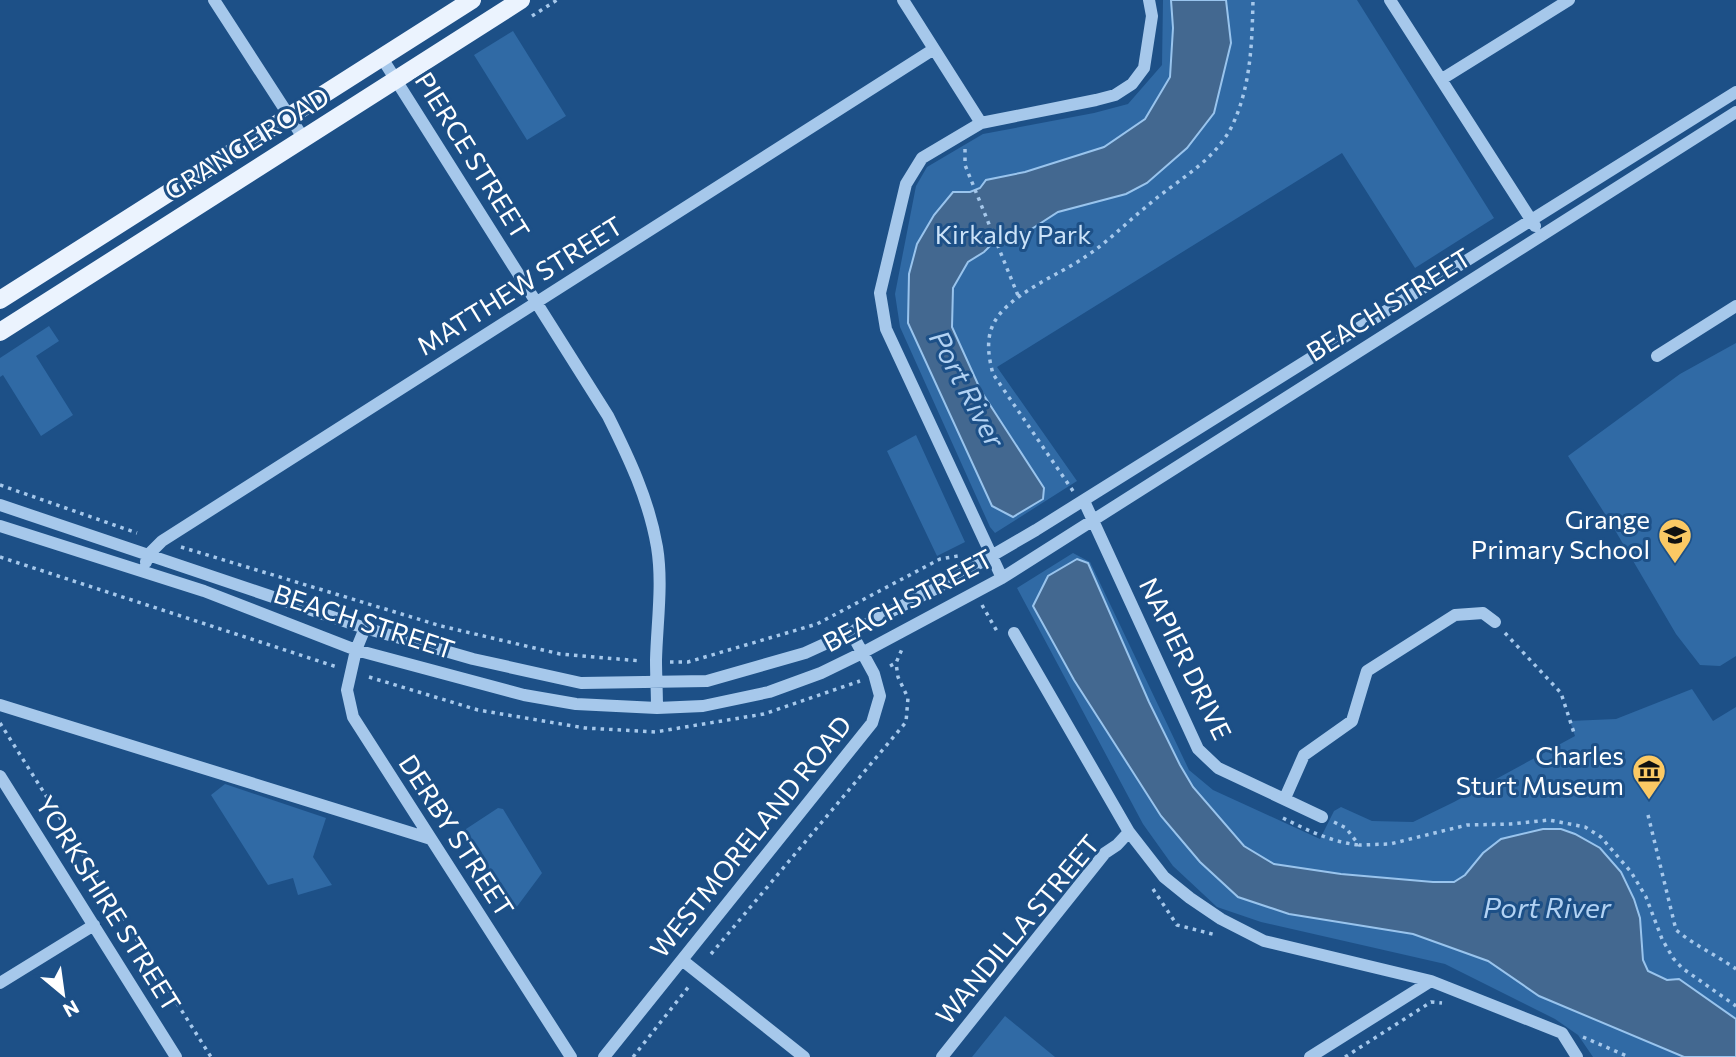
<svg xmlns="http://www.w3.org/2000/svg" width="1736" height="1057" font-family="Commissioner,sans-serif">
  <rect width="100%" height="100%" fill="#1d5087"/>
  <path fill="#306aa5" d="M 1163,0 L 1357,0 L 1494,218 L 1415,268 L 1342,153 L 997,367 L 1077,481 L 995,533 L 990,527 L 900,327 L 895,294 L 916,186 L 927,167 L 983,134 L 1094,113 L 1128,104 L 1162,65 Z
    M 513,31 L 566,116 L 527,140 L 474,55 Z
    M 49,326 L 59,341 L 36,356 L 73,415 L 41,436 L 3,375 L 0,377 L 0,358 Z
    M 1736,343 L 1736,656 L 1720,666 L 1700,665 L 1676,634 L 1612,525 L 1568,456 L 1680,374 Z
    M 916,435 L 965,542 L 937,556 L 887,451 Z
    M 1073,553 L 1090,562 L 1189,770 L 1213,790 L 1320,839 L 1334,811 L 1341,807 L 1372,821 L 1413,822 L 1454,802 L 1575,736 L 1570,721 L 1616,719 L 1692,689 L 1713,721 L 1736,707 L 1736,1057 L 1593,1057 L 1578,1035 L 1555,1019 L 1445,964 L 1261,922 L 1217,907 L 1173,866 L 1143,824 L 1017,588 Z
    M 225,784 L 326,818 L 313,857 L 332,885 L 298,895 L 293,878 L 268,885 L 211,795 Z
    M 498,808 L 503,809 L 542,873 L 513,912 L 465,833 L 466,829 Z
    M 1005,1016 L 1055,1057 L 972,1057 Z"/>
  <path fill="#436890" stroke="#99c4ed" stroke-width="2" d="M 1171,0 L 1226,0 L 1231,43 L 1214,113 L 1187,148 L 1147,183 L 1126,194 L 1058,212 L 1013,241 L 1001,240 L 992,244 L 984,252 L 968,262 L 953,288 L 952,327 L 981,391 L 1044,488 L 1043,499 L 1013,517 L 992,506 L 908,323 L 909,274 L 917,244 L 934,215 L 953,192 L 970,192 L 980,188 L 986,180 L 1025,172 L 1104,147 L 1145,119 L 1170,77 L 1173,28 Z
    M 1077,559 L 1088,563 L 1149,702 L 1180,765 L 1193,787 L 1244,846 L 1274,864 L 1341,874 L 1433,882 L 1454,882 L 1465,875 L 1483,853 L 1501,839 L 1543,829 L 1561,829 L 1575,834 L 1600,848 L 1621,872 L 1634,899 L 1640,918 L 1643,960 L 1648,971 L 1667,980 L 1679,979 L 1736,1019 L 1736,1057 L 1684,1057 L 1539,996 L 1488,961 L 1413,934 L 1289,914 L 1238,897 L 1200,862 L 1161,816 L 1074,680 L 1033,606 L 1048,576 Z"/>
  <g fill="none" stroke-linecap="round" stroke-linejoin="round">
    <path stroke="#a6c8eb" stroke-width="3.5" stroke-dasharray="3.5 5" stroke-linecap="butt" d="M 532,16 L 557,0
      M 965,149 L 965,165 L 1019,298
      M 0,485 L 137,533
      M 1073,491 L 993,374 C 989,359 986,342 992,327 C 1004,296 1059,275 1085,257 C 1108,242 1126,223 1147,206 C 1177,180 1214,162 1232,126 C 1251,86 1252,43 1253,0
      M 181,547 L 441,626 L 560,654 L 641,661
      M 0,557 L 337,667
      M 982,605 L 998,633
      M 1505,633 L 1561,693 L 1575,736
      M 670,662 L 688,662 L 817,624 L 940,559 L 958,556
      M 890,666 L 896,663 L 902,649
      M 369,677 L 478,710 L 585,728 L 655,732 L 764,714 L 860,681
      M 0,723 L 211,1057
      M 1648,815 L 1676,930 C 1694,945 1716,955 1736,969
      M 1283,818 C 1307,830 1331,842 1359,845
      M 1334,822 L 1346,828 L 1359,845 L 1390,844 L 1467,825 L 1511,824 L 1549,820 L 1585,827 L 1601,837 L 1631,872 L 1646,897 L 1662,939 L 1673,958 L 1682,968 L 1736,1006
      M 1153,889 L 1177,925 L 1216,935
      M 711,954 L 906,722 L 908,698 L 898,677 L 896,663
      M 1583,1037 L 1629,1057
      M 633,1057 L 690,985
      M 1345,1057 L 1431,1002 L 1442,1003"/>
    <path stroke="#a6c8eb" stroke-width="12" d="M 214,0 L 304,139
      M 903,0 L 981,123
      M 1390,0 L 1535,226
      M 382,58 L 608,416 C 629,458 649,500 657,547 C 663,584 657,622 656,660 C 656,676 657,692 657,708
      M 1442,79 L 1569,0
      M 1657,356 L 1736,306
      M 1084,501 L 1198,749 L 1218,768 L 1322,817
      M 0,505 L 365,628 L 473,659 L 581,683 L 707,681 L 805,653 L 851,632 L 933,590 L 1036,530 L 1736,92
      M 0,526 L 204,591 L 356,650 L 524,695 L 576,704 L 657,708 L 703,706 L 769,692 L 821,673 L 862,653 L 1002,578 L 1736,112
      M 146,562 L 148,555 L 162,541 L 934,49
      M 1002,578 L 886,329 L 880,293 L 906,184 L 922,158 L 981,123 L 1096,100 L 1115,95 L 1132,84 L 1144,68 L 1152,16 L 1149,0
      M 365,628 L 356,650 L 347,690 L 353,717 L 571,1057
      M 1014,633 L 1129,832 L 1164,877 L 1190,898 L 1221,919 L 1264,941 L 1431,981 L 1562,1033 L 1577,1057
      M 0,705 L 431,839
      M 0,776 L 176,1057
      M 1285,798 L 1304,755 L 1352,721 L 1367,671 L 1455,615 L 1483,613 L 1495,622
      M 682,960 L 804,1057
      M 0,983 L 94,925
      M 604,1057 L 872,723 L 880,696 L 874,674 L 851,632
      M 942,1057 L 1105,853 L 1117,845 L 1129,832
      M 1310,1057 L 1431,981"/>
    <path stroke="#ebf3fe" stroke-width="18" d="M 0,300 L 472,0
      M 0,332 L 521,0"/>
  </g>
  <defs>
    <g id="school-pin" transform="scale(1.75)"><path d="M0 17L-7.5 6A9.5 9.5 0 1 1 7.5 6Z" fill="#fbc964" stroke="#1d5087"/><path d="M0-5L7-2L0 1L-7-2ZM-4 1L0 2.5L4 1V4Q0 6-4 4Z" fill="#111"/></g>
    <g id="museum-pin" transform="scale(1.75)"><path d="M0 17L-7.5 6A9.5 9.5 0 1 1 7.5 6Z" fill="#fbc964" stroke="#1d5087"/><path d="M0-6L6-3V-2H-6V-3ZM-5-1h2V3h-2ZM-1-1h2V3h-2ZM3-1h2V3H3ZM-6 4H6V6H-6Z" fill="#111"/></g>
  </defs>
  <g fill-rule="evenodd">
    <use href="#school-pin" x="1675" y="535"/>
    <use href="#museum-pin" x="1649" y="771"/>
  </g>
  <g text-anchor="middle" stroke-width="6" stroke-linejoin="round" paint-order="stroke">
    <g font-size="26" fill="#fff" stroke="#1d5087">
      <text transform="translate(247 144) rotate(-32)" y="9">GRANGE ROAD</text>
      <text transform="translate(472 156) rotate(58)" y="9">PIERCE STREET</text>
      <text transform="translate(520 286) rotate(-32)" y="9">MATTHEW STREET</text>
      <text transform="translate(1389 305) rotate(-32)" y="9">BEACH STREET</text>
      <text transform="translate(908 601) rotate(-28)" y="9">BEACH STREET</text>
      <text transform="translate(364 622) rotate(18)" y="9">BEACH STREET</text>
      <text transform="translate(1185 659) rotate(64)" y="9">NAPIER DRIVE</text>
      <text transform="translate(456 836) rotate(57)" y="9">DERBY STREET</text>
      <text transform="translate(751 837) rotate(-51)" y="9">WESTMORELAND ROAD</text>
      <text transform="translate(108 904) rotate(58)" y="9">YORKSHIRE STREET</text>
      <text transform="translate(1018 930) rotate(-50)" y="9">WANDILLA STREET</text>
    </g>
    <g font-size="26" fill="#cbe2f8" stroke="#1d5087">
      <text x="1013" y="244">Kirkaldy Park</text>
    </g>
    <g font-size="26" fill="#fff" stroke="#1d5087" text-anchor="end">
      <text x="1650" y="529">Grange<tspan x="1650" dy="30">Primary School</tspan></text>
      <text x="1624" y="765">Charles<tspan x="1624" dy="30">Sturt Museum</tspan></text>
    </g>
    <g font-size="28" font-style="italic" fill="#b2d2f3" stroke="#1d5087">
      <text transform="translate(967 389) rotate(62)" y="10">Port River</text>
      <text x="1547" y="918">Port River</text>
    </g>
  </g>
  <g transform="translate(63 994) rotate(151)" stroke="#1d5087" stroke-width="5" paint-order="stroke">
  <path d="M0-5L12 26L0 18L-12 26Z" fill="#ffffff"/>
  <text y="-10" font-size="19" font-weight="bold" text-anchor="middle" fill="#ffffff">N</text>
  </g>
</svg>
